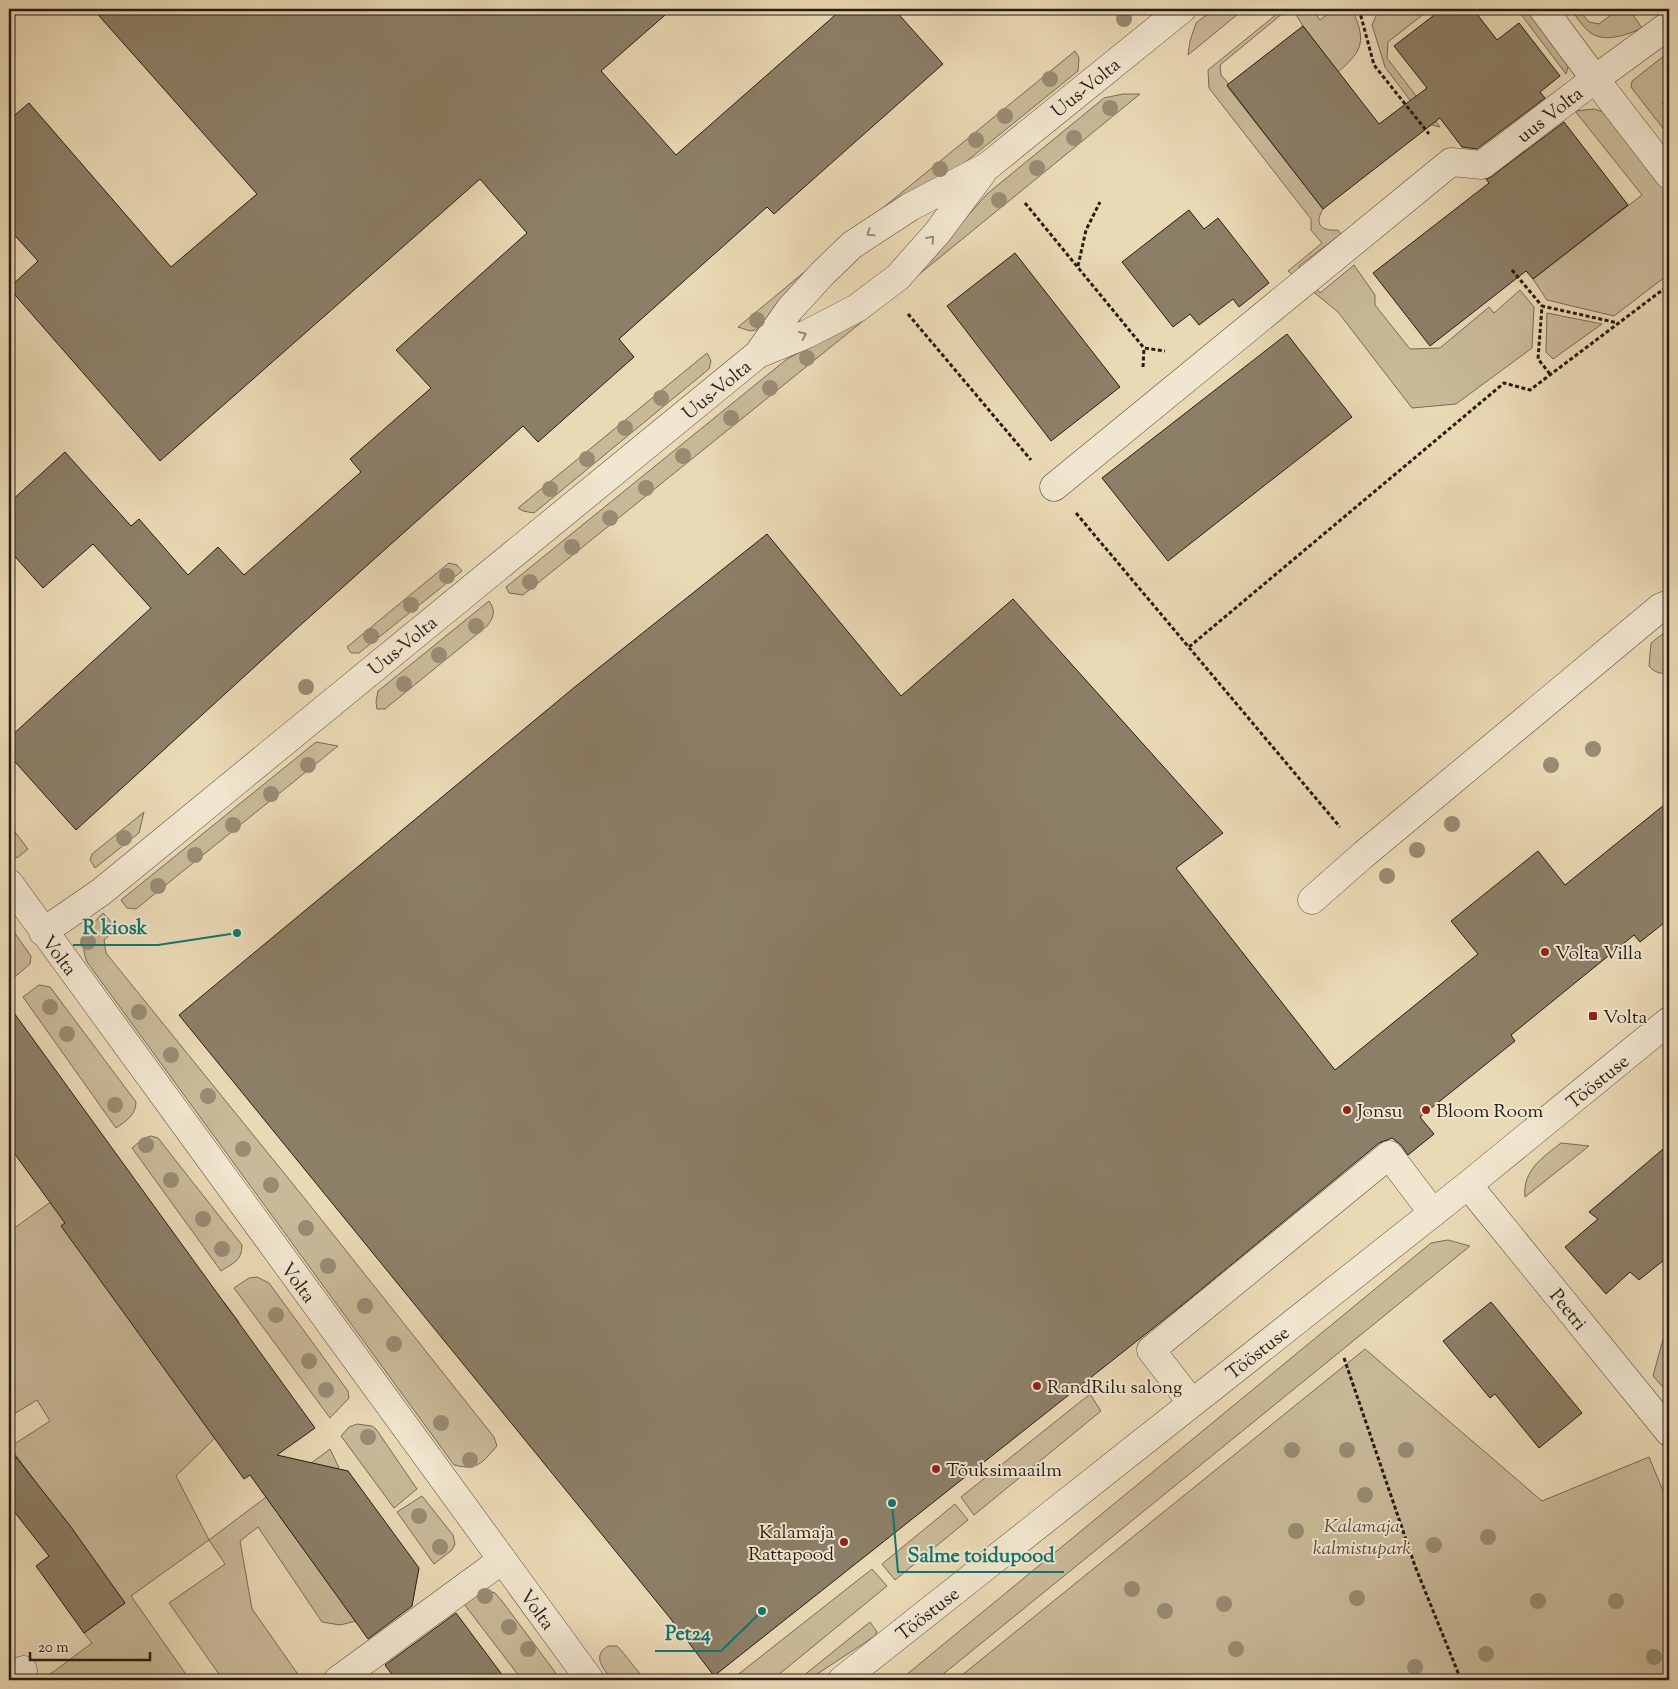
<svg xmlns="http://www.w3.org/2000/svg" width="1678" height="1689" font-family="'Sorts Mill Goudy',serif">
  <rect width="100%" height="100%" fill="#ead9b5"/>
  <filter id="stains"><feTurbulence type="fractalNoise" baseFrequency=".004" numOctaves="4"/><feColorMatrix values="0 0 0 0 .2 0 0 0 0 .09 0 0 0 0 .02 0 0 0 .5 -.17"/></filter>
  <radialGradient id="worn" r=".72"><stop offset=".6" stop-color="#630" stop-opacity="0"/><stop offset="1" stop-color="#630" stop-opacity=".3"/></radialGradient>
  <path fill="#c9b999" stroke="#786b56" d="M 1214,9 L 1244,9 L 1188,55 L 1190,41 L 1196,23 Z
    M 1283,9 L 1312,9 L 1320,20 L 1333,10 L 1352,9 C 1366,40 1364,50 1338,72 L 1303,26 L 1293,10 L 1288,9 L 1220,65 L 1221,75 L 1229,84 L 1227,86 L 1323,209 C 1313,226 1323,231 1338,230 L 1341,234 L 1299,266 L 1320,293 L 1354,265 L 1375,295 L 1375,305 L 1410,349 L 1440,348 L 1489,307 L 1494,313 L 1520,290 L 1534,307 L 1532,348 L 1456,404 L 1412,408 L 1338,312 L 1288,271 L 1322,243 L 1311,230 L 1311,219 L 1209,88 L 1208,70 Z
    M 1379,9 L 1430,9 L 1388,42 L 1387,58 L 1440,127 L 1428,124 L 1385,67 L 1372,25 Z
    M 1517,9 L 1530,9 L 1569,64 L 1566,74 Z
    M 1571,9 L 1578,9 L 1589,22 L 1599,24 L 1619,9 L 1641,9 L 1633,15 L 1642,28 C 1627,35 1603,44 1588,31 C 1581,25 1576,16 1571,9 Z
    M 1075,51 L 1079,58 L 1078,71 L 962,165 L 942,177 L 879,211 Z
    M 1669,52 L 1669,97 L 1662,103 L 1669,113 L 1669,136 L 1631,87 L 1632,81 Z
    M 1123,94 L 1140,94 L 906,285 L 987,194 L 1104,98 Z
    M 1594,109 L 1607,113 L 1669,188 L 1669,274 L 1614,316 L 1547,300 L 1533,279 L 1642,195 L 1575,111 Z
    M 808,269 L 756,330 L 750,331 L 738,327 Z
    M 873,313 L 523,595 L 509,593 L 506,587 L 787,359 Z
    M 1547,313 L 1602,324 L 1553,359 L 1546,352 Z
    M 707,353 L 711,361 L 709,369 L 534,513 L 523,511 L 518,508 Z
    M 449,563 L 457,565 L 462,571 L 359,653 L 351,653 L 347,647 Z
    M 489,601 C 496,611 494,617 487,626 L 385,709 L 377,709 L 376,702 L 378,691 Z
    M 1669,629 L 1669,673 C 1660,674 1655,673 1649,666 L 1651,643 Z
    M 316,742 L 338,746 L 136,909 L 127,908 L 121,900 Z
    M 144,812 L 139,833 L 95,868 L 90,860 L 92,854 Z
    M 9,824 L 28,849 L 17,858 L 9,848 Z
    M 103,913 L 113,924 L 113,932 L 104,940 L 106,953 L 305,1199 L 494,1437 L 497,1446 C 482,1463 477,1471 454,1465 L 87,962 C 78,938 87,930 103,913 Z
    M 9,925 L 31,956 L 30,964 L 11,980 L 9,977 Z
    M 39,985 L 50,987 L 136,1102 C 136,1115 126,1121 116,1128 L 23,997 Z
    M 151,1136 L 158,1138 L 242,1245 C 242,1261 233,1263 221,1271 L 132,1148 L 144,1138 Z
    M 1561,1143 L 1589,1146 L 1525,1197 C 1522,1171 1543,1157 1561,1143 Z
    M 67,1190 L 81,1212 L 61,1226 L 223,1301 L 239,1322 L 168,1373 L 215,1438 L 176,1476 L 209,1540 L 330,1449 L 339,1468 L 278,1514 L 356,1621 L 340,1625 L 322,1622 L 258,1527 L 240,1541 L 252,1609 L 302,1680 L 223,1680 L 169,1603 L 225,1564 L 209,1540 L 131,1596 L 190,1680 L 53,1680 L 49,1675 L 92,1643 L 84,1633 L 125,1603 L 9,1446 L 9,1432 L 16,1443 L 50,1421 L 37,1400 L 9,1417 L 9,1232 Z
    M 1448,1240 L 1470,1246 L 936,1680 L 900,1680 L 1431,1243 Z
    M 257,1277 L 269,1283 L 348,1391 L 349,1398 L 330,1418 L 234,1288 L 249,1278 Z
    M 1669,1329 L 1669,1394 L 1653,1376 L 1665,1332 Z
    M 1365,1349 L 1542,1501 L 1649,1457 L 1669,1505 L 1669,1680 L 956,1680 Z
    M 1090,1394 L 1101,1411 L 974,1515 L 961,1497 Z
    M 357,1424 L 372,1426 L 376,1429 L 417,1489 L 394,1508 L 341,1436 L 349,1427 Z
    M 422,1496 L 453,1535 L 455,1544 L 452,1550 L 434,1564 L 397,1512 Z
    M 955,1504 L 968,1520 L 895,1580 L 882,1564 Z
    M 872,1569 L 887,1586 L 772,1680 L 731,1680 Z
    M 480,1588 L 495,1593 L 502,1601 L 561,1680 L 522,1680 L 461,1600 Z
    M 870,1622 L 877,1632 L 875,1636 L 808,1680 L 798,1680 Z
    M 608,1646 L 617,1646 L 620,1649 L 645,1680 L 612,1680 C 604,1669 591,1656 608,1646 Z"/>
  <path fill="#8c7f67" stroke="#261d13" d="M 93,9 L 672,9 L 601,71 L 676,155 L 842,9 L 894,9 L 943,64 L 774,214 L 767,207 L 619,339 L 634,357 L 538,442 L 523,426 L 295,630 L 76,830 L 9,755 L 9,738 L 151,608 L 93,544 L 43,588 L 9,550 L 9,503 L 65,452 L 131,526 L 139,519 L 188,575 L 218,547 L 244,575 L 361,472 L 350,459 L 431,388 L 396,350 L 527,233 L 480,179 L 160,461 L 9,288 L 38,261 L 9,229 L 9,120 L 29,103 L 171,267 L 257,194 Z
    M 1442,9 L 1473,9 L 1497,40 L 1519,23 L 1560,76 L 1540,92 L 1545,98 L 1477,149 L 1462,147 L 1440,118 L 1323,209 L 1227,85 L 1303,26 L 1379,124 L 1427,88 L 1394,46 Z
    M 1564,122 L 1628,205 L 1533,279 L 1526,271 L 1430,346 L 1373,273 L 1489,183 L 1486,179 L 1491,177 Z
    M 1189,210 L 1204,229 L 1218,218 L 1269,283 L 1239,307 L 1233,299 L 1199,325 L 1190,314 L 1173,327 L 1122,262 Z
    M 1015,253 L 1120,387 L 1051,441 L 947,306 Z
    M 1287,334 L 1352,417 L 1168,561 L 1102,478 Z
    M 767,534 L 901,696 L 1013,599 L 1223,833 L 1176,868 L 1335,1070 L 1478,954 L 1451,921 L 1538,851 L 1565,885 L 1669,801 L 1669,919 L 1640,942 L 1634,935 L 1511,1035 L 1515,1041 L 1420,1117 L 1434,1134 L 1408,1155 L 1401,1145 L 1392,1138 L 1379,1143 L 1181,1306 L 714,1676 L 670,1618 L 179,1015 L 576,686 Z
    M 9,1006 L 315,1428 L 277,1455 L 348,1471 L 419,1568 L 412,1606 L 368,1639 L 250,1475 L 244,1479 L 61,1226 L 65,1223 L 9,1146 Z
    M 1669,1144 L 1669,1256 L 1639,1280 L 1630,1272 L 1606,1294 L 1565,1247 L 1598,1219 L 1589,1212 Z
    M 1491,1302 L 1582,1413 L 1539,1448 L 1495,1394 L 1490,1398 L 1443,1341 Z
    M 9,1448 L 71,1527 L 125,1603 L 84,1633 L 36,1566 L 49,1556 L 9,1505 Z
    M 456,1613 L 506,1680 L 396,1680 L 385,1665 Z"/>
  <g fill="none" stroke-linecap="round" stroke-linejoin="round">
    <g stroke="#574c3c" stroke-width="29">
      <path id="minor" d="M 1669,25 L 1595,79 L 1669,175
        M 758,354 L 807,334 L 857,308 L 898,277 L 937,233 L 982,173
        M 1054,487 L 1451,162 L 1482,165 L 1595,79 L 1543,9
        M 9,883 L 590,1680
        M 1312,900 L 1363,855 L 1661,607 L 1669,604
        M 43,932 L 101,892 L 758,354 L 790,309 L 822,274 L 852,245 L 910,207 L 988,166 L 1182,9
        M 1468,1185 L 1669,1432
        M 1192,1403 L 1151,1350 L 1389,1155 L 1433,1213
        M 10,1680 L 23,1670
        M 338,1680 L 502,1560
        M 842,1680 L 1468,1185 L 1669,1021"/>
    </g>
    <path stroke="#261d13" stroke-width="3" stroke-dasharray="4 2.5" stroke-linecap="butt" d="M 1359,9 L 1374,65 L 1429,134
      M 1025,203 L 1144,348 L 1165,351
      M 1078,266 L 1086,230 L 1100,202
      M 1512,270 L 1542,306
      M 908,314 L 1031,460
      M 1143,367 L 1144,348
      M 1550,374 L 1538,359 L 1542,306 L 1618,323
      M 1076,513 L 1340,827
      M 1189,647 L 1504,383 L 1530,390 L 1669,285
      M 1344,1358 L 1415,1566 L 1461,1680"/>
    <use href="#minor" stroke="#f1e6cf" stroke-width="28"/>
  </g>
  <g fill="#998b72">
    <circle cx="1124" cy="19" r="8"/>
    <circle cx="1050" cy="79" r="8"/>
    <circle cx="1110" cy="108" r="8"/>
    <circle cx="1005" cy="116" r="8"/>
    <circle cx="1074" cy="138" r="8"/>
    <circle cx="976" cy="140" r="8"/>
    <circle cx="1037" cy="168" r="8"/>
    <circle cx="940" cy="169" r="8"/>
    <circle cx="999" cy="200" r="8"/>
    <circle cx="757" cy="320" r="8"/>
    <circle cx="807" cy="358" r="8"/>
    <circle cx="770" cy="388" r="8"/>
    <circle cx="661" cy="398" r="8"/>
    <circle cx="731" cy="418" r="8"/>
    <circle cx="625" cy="428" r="8"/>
    <circle cx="683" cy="456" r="8"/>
    <circle cx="587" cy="459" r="8"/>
    <circle cx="646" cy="488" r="8"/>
    <circle cx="550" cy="489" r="8"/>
    <circle cx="610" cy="518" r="8"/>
    <circle cx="572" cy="547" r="8"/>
    <circle cx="447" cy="576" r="8"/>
    <circle cx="530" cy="582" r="8"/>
    <circle cx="411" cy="605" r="8"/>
    <circle cx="476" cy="626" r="8"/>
    <circle cx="371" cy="636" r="8"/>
    <circle cx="439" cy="655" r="8"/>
    <circle cx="404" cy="684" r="8"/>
    <circle cx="306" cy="687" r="8"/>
    <circle cx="1593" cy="749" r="8"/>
    <circle cx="308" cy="765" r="8"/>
    <circle cx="1551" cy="765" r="8"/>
    <circle cx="271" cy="794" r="8"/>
    <circle cx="1452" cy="824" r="8"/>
    <circle cx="233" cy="825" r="8"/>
    <circle cx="124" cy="838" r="8"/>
    <circle cx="1417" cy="850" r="8"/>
    <circle cx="195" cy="855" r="8"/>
    <circle cx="1387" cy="876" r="8"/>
    <circle cx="158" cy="886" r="8"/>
    <circle cx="88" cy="942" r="8"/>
    <circle cx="50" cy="1007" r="8"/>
    <circle cx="139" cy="1012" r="8"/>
    <circle cx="67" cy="1034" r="8"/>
    <circle cx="171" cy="1055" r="8"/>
    <circle cx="208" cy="1096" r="8"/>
    <circle cx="115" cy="1105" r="8"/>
    <circle cx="146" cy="1145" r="8"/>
    <circle cx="243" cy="1149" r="8"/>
    <circle cx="171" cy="1180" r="8"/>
    <circle cx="271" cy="1185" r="8"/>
    <circle cx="203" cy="1219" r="8"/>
    <circle cx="306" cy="1228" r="8"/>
    <circle cx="222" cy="1249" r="8"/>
    <circle cx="328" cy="1266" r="8"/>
    <circle cx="365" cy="1306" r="8"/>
    <circle cx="276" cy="1315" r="8"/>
    <circle cx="394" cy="1344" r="8"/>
    <circle cx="309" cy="1361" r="8"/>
    <circle cx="326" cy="1390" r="8"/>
    <circle cx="441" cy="1423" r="8"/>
    <circle cx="368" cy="1437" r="8"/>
    <circle cx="1292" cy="1450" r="8"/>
    <circle cx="1347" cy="1450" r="8"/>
    <circle cx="1406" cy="1450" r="8"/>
    <circle cx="470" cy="1460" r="8"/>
    <circle cx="1365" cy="1495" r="8"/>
    <circle cx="419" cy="1516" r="8"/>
    <circle cx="1296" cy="1531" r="8"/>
    <circle cx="1488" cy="1537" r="8"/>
    <circle cx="1434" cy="1545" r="8"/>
    <circle cx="440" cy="1547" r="8"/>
    <circle cx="1132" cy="1589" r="8"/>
    <circle cx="485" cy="1596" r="8"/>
    <circle cx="1357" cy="1598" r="8"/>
    <circle cx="1538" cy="1601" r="8"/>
    <circle cx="1616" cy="1601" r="8"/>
    <circle cx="1224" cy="1604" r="8"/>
    <circle cx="1165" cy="1611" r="8"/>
    <circle cx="509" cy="1627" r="8"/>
    <circle cx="528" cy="1649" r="8"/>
    <circle cx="1236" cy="1649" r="8"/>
    <circle cx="1486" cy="1654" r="8"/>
    <circle cx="1654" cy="1657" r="8"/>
    <circle cx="1415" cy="1667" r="8"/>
  </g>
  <defs><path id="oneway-chevron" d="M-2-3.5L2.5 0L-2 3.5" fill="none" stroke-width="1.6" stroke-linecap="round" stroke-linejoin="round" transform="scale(1.25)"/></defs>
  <g stroke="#968c7a">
    <use href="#oneway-chevron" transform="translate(870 233) rotate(147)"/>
    <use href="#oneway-chevron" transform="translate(931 239) rotate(-49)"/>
    <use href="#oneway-chevron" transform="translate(803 335) rotate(-24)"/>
  </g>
  <g fill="#8f2418" stroke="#f1e6cf" stroke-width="2">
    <circle cx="1545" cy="952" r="5"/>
    <rect x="1588" y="1011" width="10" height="10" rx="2.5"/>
    <circle cx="1347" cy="1110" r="5"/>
    <circle cx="1426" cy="1110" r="5"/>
    <circle cx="1037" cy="1386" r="5"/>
    <circle cx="936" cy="1469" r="5"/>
    <circle cx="844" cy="1542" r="5"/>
  </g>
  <g text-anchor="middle" stroke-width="4" stroke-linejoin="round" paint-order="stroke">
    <g font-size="19" fill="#261d13" stroke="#f1e6cf">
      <text transform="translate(1085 87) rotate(-39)" y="7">Uus-Volta</text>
      <text transform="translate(1549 114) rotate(-38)" y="7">uus Volta</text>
      <text transform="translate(716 389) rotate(-39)" y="7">Uus-Volta</text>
      <text transform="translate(402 645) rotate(-39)" y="7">Uus-Volta</text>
      <text transform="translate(60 955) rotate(53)" y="7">Volta</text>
      <text transform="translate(1597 1081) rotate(-39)" y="7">Tööstuse</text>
      <text transform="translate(299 1282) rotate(54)" y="7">Volta</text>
      <text transform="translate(1569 1309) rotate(51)" y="7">Peetri</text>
      <text transform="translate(1257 1352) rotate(-38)" y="7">Tööstuse</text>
      <text transform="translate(538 1609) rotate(54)" y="7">Volta</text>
      <text transform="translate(927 1613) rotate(-38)" y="7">Tööstuse</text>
    </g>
    <g font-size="19" fill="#261d13" stroke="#f1e6cf" text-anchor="start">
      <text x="1555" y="959">Volta Villa</text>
      <text x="1603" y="1023">Volta</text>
      <text x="1357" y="1117">Jonsu</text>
      <text x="1436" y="1117">Bloom Room</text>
      <text x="1047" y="1393">RandRilu salong</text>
      <text x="946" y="1476">Tõuksimaailm</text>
      <text x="834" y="1538" text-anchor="end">Kalamaja<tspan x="834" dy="22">Rattapood</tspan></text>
    </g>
    <g font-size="19" font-style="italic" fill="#574c3b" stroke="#f1e6cf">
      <text x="1362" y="1532">Kalamaja<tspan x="1362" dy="22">kalmistupark</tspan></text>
    </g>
  </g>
  <path fill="none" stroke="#0f766e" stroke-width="2" d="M237 933L158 945H73M892 1503L898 1572H1064M762 1611L721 1651H655"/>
  <g fill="#0f766e" stroke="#f1e6cf" stroke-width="2">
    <circle cx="237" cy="933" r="5"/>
    <circle cx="892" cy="1503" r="5"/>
    <circle cx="762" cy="1611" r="5"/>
  </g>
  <g font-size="20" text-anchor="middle" font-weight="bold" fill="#0f766e" stroke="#f1e6cf" stroke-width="4" stroke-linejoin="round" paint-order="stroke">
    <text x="115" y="934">R kiosk</text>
    <text x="981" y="1562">Salme toidupood</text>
    <text x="688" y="1640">Pet24</text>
  </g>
  <rect width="1678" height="1689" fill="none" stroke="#ead9b5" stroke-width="30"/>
  <rect x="10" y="10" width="1658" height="1669" fill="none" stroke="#261d13" stroke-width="2.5"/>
  <rect x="15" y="15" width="1648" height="1659" fill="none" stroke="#261d13"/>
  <path d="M30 1652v8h120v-8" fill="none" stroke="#261d13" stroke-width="2.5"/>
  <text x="38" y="1652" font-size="15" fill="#261d13" stroke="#f1e6cf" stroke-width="4" paint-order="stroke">20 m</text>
  <rect width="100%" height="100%" filter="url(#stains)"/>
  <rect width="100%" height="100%" fill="url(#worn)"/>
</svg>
